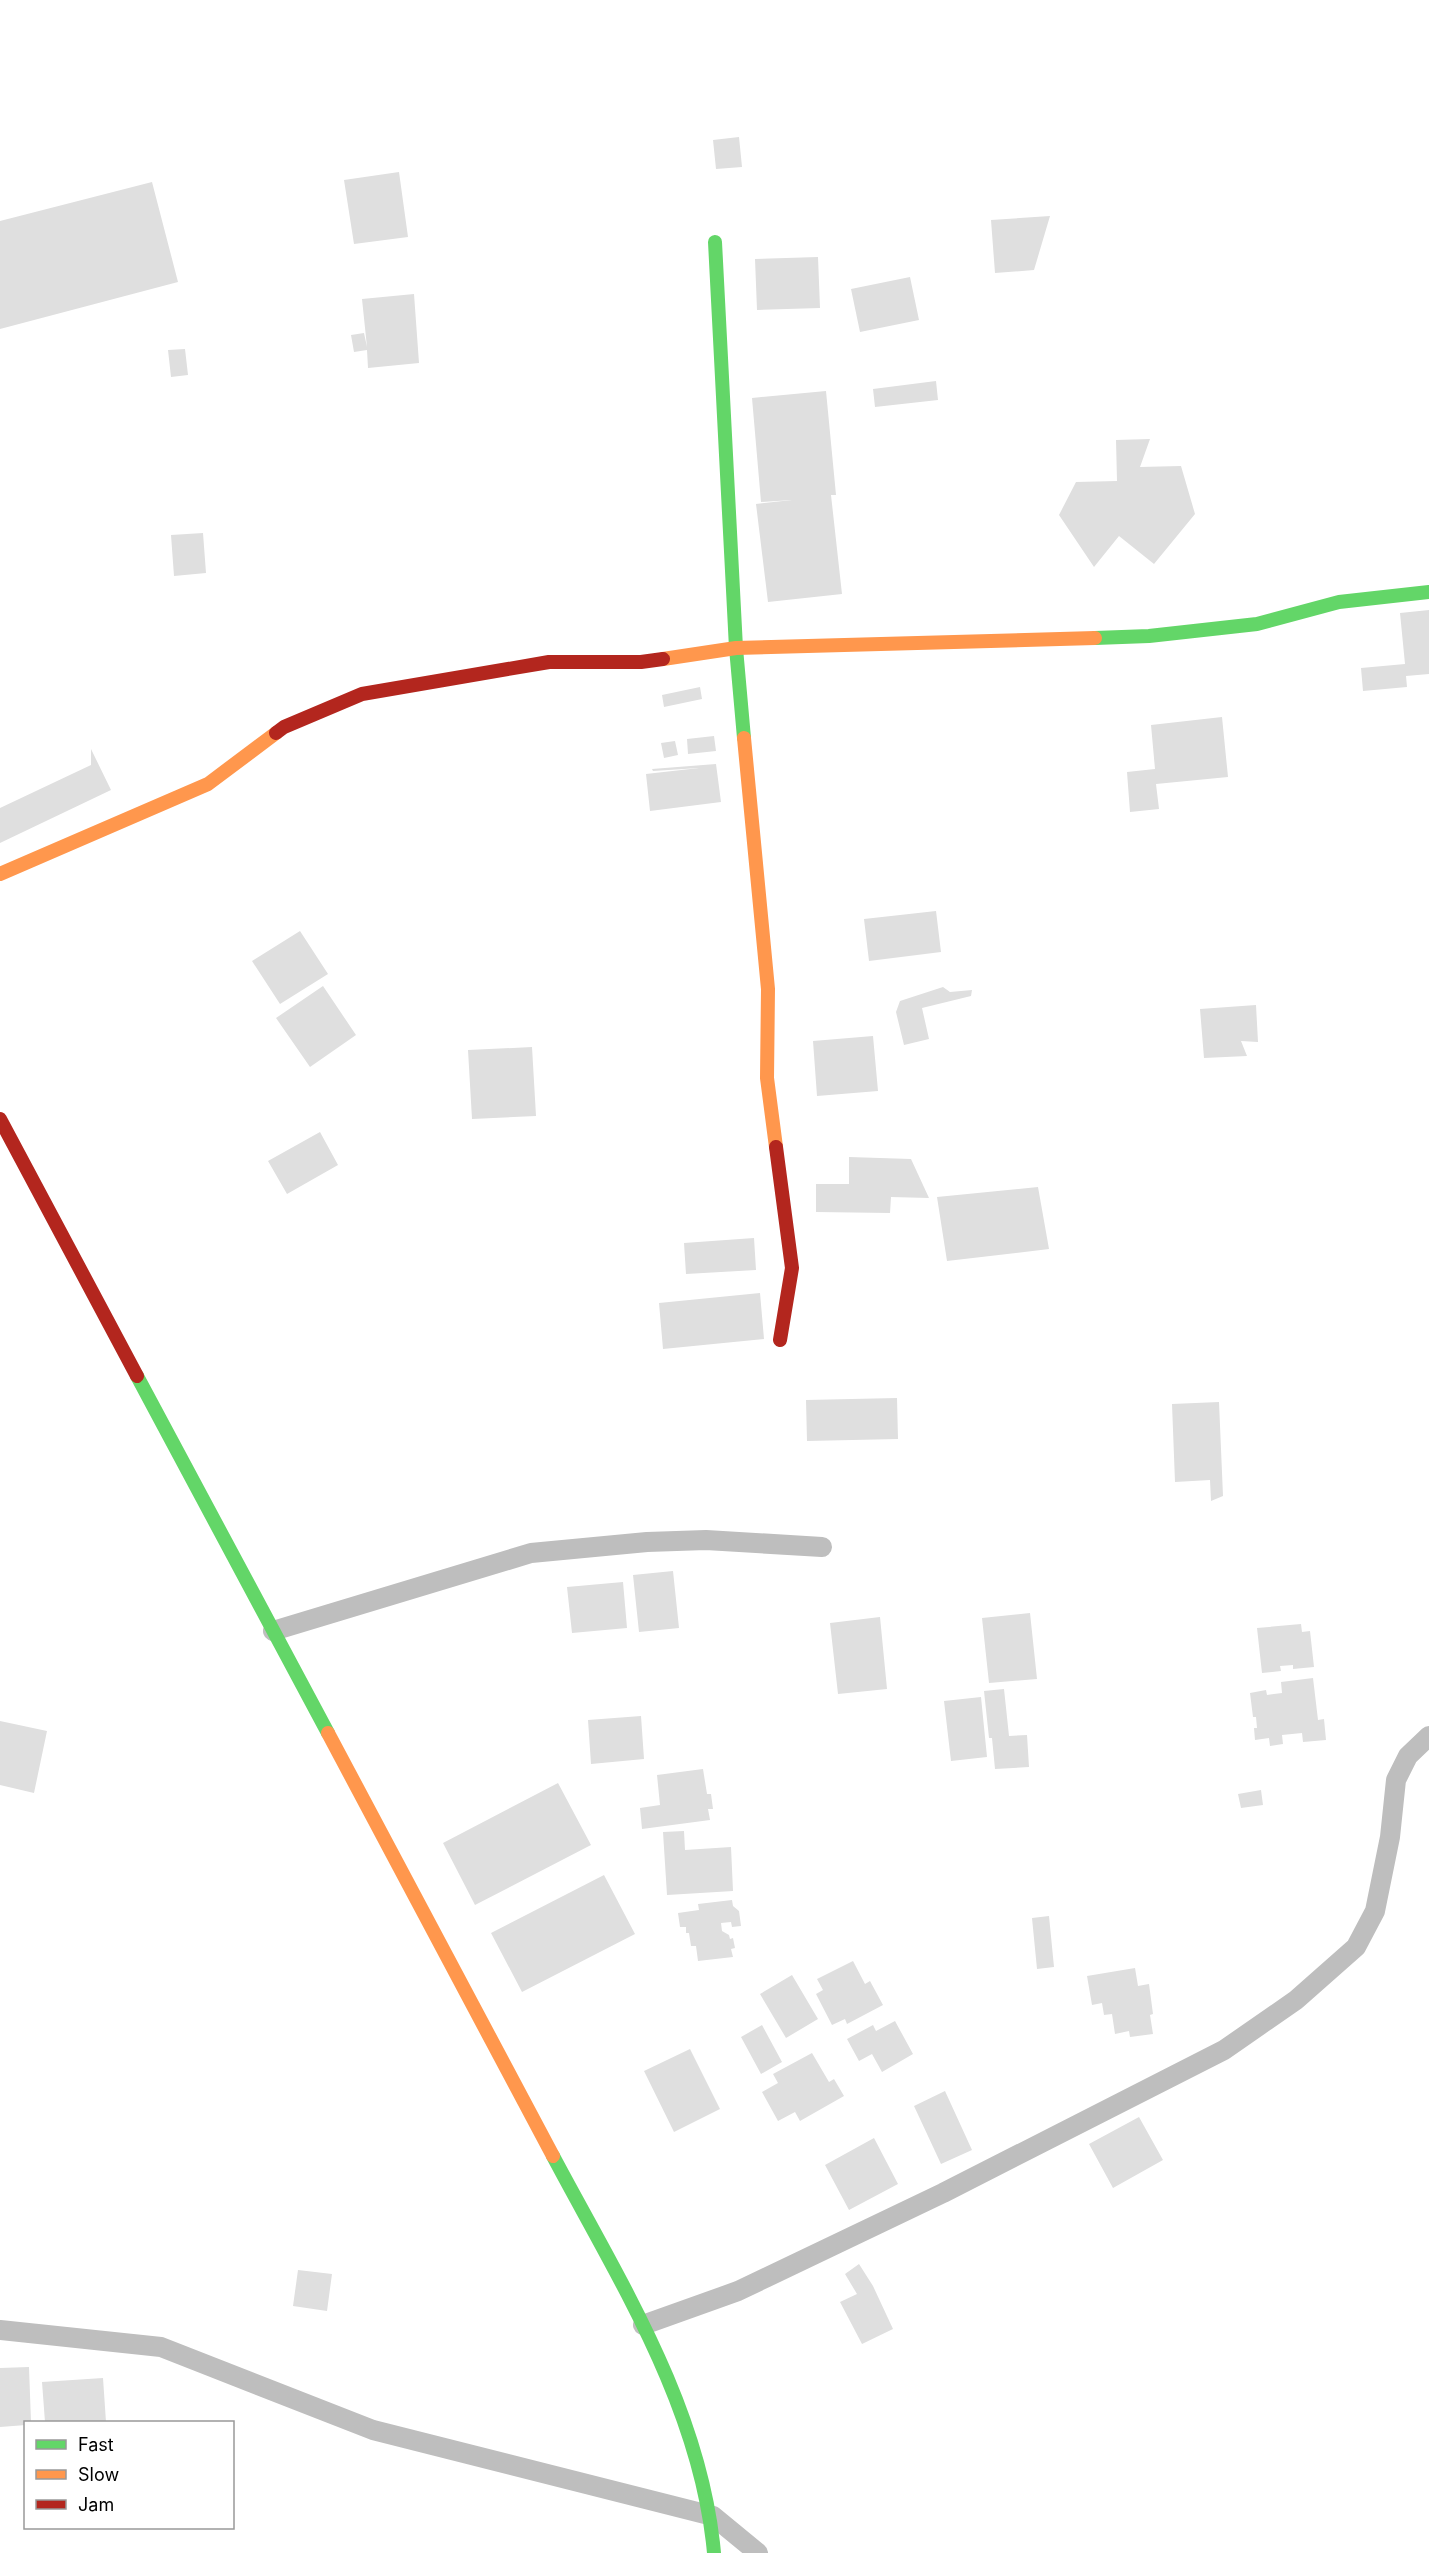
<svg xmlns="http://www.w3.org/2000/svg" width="1429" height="2553" font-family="Inter,sans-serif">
  <rect width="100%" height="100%" fill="#fff"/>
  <path fill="#dfdfdf" d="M 739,137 L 742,167 L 716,169 L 713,140 Z
    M 399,172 L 408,237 L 354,244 L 344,180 Z
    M 152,182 L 178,282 L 0,329 L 0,221 Z
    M 1050,216 L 1034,270 L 995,273 L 991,220 Z
    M 818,257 L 820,308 L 757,310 L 755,259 Z
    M 910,277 L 919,320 L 860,332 L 851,289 Z
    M 414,294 L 419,363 L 368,368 L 367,350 L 354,352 L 351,335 L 364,333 L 367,347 L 362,299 Z
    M 185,349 L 188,375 L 171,377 L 168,350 Z
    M 936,381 L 938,400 L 875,407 L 873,389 Z
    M 826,391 L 836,495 L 831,495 L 842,594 L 768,602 L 756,504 L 792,500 L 761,502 L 752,398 Z
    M 1150,439 L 1140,467 L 1181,466 L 1195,514 L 1154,564 L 1119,536 L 1094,567 L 1059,515 L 1076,482 L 1117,481 L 1116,440 Z
    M 203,533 L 206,573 L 174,576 L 171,535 Z
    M 1429,610 L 1429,674 L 1406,676 L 1407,687 L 1363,691 L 1361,668 L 1405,664 L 1400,613 Z
    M 700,687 L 702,699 L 664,707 L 662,695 Z
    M 1222,717 L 1228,777 L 1156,784 L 1159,809 L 1130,812 L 1127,772 L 1155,769 L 1151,725 Z
    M 714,736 L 716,751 L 688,754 L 687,739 Z
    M 675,741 L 678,755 L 664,758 L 661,743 Z
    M 91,749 L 111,790 L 0,843 L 0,808 L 91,765 Z
    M 716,764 L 721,802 L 650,811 L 646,774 L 699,768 L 653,771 L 652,769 Z
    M 936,911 L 941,952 L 869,961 L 864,919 Z
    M 300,931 L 328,974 L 280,1004 L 252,961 Z
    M 323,986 L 356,1035 L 310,1067 L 276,1018 Z
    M 943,987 L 950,992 L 972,990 L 971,996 L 922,1008 L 929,1039 L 904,1045 L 896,1012 L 900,1001 Z
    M 1256,1005 L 1258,1042 L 1241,1041 L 1247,1056 L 1204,1058 L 1200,1009 Z
    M 873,1036 L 878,1091 L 817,1096 L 813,1041 Z
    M 532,1047 L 536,1116 L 472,1119 L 468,1050 Z
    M 320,1132 L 338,1165 L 287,1194 L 268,1161 Z
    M 849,1157 L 911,1159 L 929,1198 L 891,1197 L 890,1213 L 816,1212 L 816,1184 L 849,1184 Z
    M 1038,1187 L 1049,1249 L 947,1261 L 937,1197 Z
    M 754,1238 L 756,1270 L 686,1274 L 684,1243 Z
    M 760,1293 L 764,1339 L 663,1349 L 659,1303 Z
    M 897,1398 L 898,1439 L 807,1441 L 806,1400 Z
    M 1219,1402 L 1223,1496 L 1211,1501 L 1210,1480 L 1175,1482 L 1172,1404 Z
    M 673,1571 L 679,1628 L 639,1632 L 633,1575 Z
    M 623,1582 L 627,1628 L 572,1633 L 567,1587 Z
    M 1030,1613 L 1037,1679 L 989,1683 L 982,1618 Z
    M 880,1617 L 887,1689 L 838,1694 L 830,1623 Z
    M 1301,1624 L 1302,1632 L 1310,1631 L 1314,1667 L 1293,1669 L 1293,1665 L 1280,1666 L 1281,1671 L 1262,1673 L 1257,1628 Z
    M 1313,1678 L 1318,1720 L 1324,1719 L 1326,1740 L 1303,1742 L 1302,1733 L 1282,1735 L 1283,1744 L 1270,1746 L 1269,1738 L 1255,1740 L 1254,1728 L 1257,1728 L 1256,1717 L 1253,1717 L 1250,1693 L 1266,1690 L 1267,1695 L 1282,1693 L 1281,1682 Z
    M 1004,1689 L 1009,1736 L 1027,1735 L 1029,1767 L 995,1769 L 992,1738 L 989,1738 L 984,1691 Z
    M 981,1697 L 987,1757 L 951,1761 L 944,1701 Z
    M 641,1716 L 644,1759 L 591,1764 L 588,1720 Z
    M 0,1721 L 47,1731 L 34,1793 L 0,1785 Z
    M 703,1769 L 707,1794 L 711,1794 L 713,1809 L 708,1809 L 710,1820 L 642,1829 L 640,1808 L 660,1805 L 657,1775 Z
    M 558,1783 L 591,1845 L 475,1905 L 443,1843 Z
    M 1261,1790 L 1263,1805 L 1241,1808 L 1238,1794 Z
    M 684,1831 L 685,1850 L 731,1847 L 733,1891 L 667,1895 L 663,1832 Z
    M 604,1875 L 635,1934 L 522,1992 L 491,1933 Z
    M 732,1900 L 733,1906 L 739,1911 L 741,1926 L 732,1927 L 731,1922 L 721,1923 L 722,1931 L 729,1935 L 730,1939 L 733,1938 L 735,1948 L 731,1949 L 733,1957 L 698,1961 L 696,1946 L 691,1946 L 689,1933 L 686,1933 L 686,1927 L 680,1927 L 678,1913 L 699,1910 L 698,1904 Z
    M 1049,1916 L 1054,1967 L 1037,1969 L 1032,1918 Z
    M 853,1961 L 865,1984 L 870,1981 L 883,2005 L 847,2024 L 845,2019 L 832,2025 L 816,1994 L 823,1990 L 817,1979 Z
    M 1135,1968 L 1138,1986 L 1149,1984 L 1153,2014 L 1150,2015 L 1153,2034 L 1130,2037 L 1129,2031 L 1115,2034 L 1112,2014 L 1104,2015 L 1102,2003 L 1092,2005 L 1087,1976 Z
    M 792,1975 L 818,2019 L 786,2038 L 760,1994 Z
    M 895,2021 L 913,2054 L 882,2072 L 872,2054 L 859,2061 L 847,2039 L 873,2025 L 876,2031 Z
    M 762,2025 L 782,2062 L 761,2074 L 741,2037 Z
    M 690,2049 L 720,2109 L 674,2132 L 644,2071 Z
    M 812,2053 L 829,2082 L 834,2079 L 844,2096 L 800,2121 L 795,2112 L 778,2121 L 762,2092 L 778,2083 L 773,2074 Z
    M 945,2091 L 972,2150 L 941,2164 L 914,2106 Z
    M 1139,2117 L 1163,2160 L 1113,2188 L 1089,2144 Z
    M 874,2138 L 898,2184 L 849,2210 L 825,2165 Z
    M 859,2264 L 873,2286 L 893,2329 L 862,2344 L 840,2302 L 857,2294 L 845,2274 Z
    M 298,2270 L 332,2274 L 327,2311 L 293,2306 Z
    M 29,2367 L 31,2422 L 26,2422 L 26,2425 L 0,2427 L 0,2368 Z
    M 103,2378 L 106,2422 L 45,2422 L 42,2382 Z"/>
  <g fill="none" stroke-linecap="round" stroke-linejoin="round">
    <path stroke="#bebebe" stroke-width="20" d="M 273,1631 L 531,1553 L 647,1542 L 706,1540 L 822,1547
      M 643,2325 L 738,2291 L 943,2193 L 1224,2050 L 1296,2000 L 1356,1947 L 1375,1911 L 1390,1837 L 1396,1780 L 1408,1756 L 1429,1736
      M 0,2330 L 161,2347 L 373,2430 L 713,2516 L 758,2553"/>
    <path stroke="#63d668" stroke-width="14" d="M 715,242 L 736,648 L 744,738
      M 1095,638 L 1149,636 L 1257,624 L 1339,602 L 1429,592
      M 137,1376 L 328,1733
      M 553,2156 C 620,2282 701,2408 714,2553"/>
    <path stroke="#ff974d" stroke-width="14" d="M 663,659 L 736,648 L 1095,638
      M 744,738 L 768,989 L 767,1078 L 776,1147
      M 0,874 L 208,784 L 276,733
      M 328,1733 L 553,2156"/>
    <path stroke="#b3261e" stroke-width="14" d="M 276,733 L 284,727 L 362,694 L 549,662 L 641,662 L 663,659
      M 0,1119 L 137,1376
      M 776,1147 L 792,1268 L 780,1340"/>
  </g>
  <rect x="24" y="2421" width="210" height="108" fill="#ffffff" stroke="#999999" stroke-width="1.5"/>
  <rect x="36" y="2440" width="30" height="9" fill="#63d668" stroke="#999999" stroke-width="1.5"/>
  <text x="78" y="2451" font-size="18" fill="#000000">Fast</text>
  <rect x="36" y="2470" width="30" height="9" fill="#ff974d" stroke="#999999" stroke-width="1.5"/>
  <text x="78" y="2481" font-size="18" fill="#000000">Slow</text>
  <rect x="36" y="2500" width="30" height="9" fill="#b3261e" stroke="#999999" stroke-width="1.5"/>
  <text x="78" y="2511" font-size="18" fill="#000000">Jam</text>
</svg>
